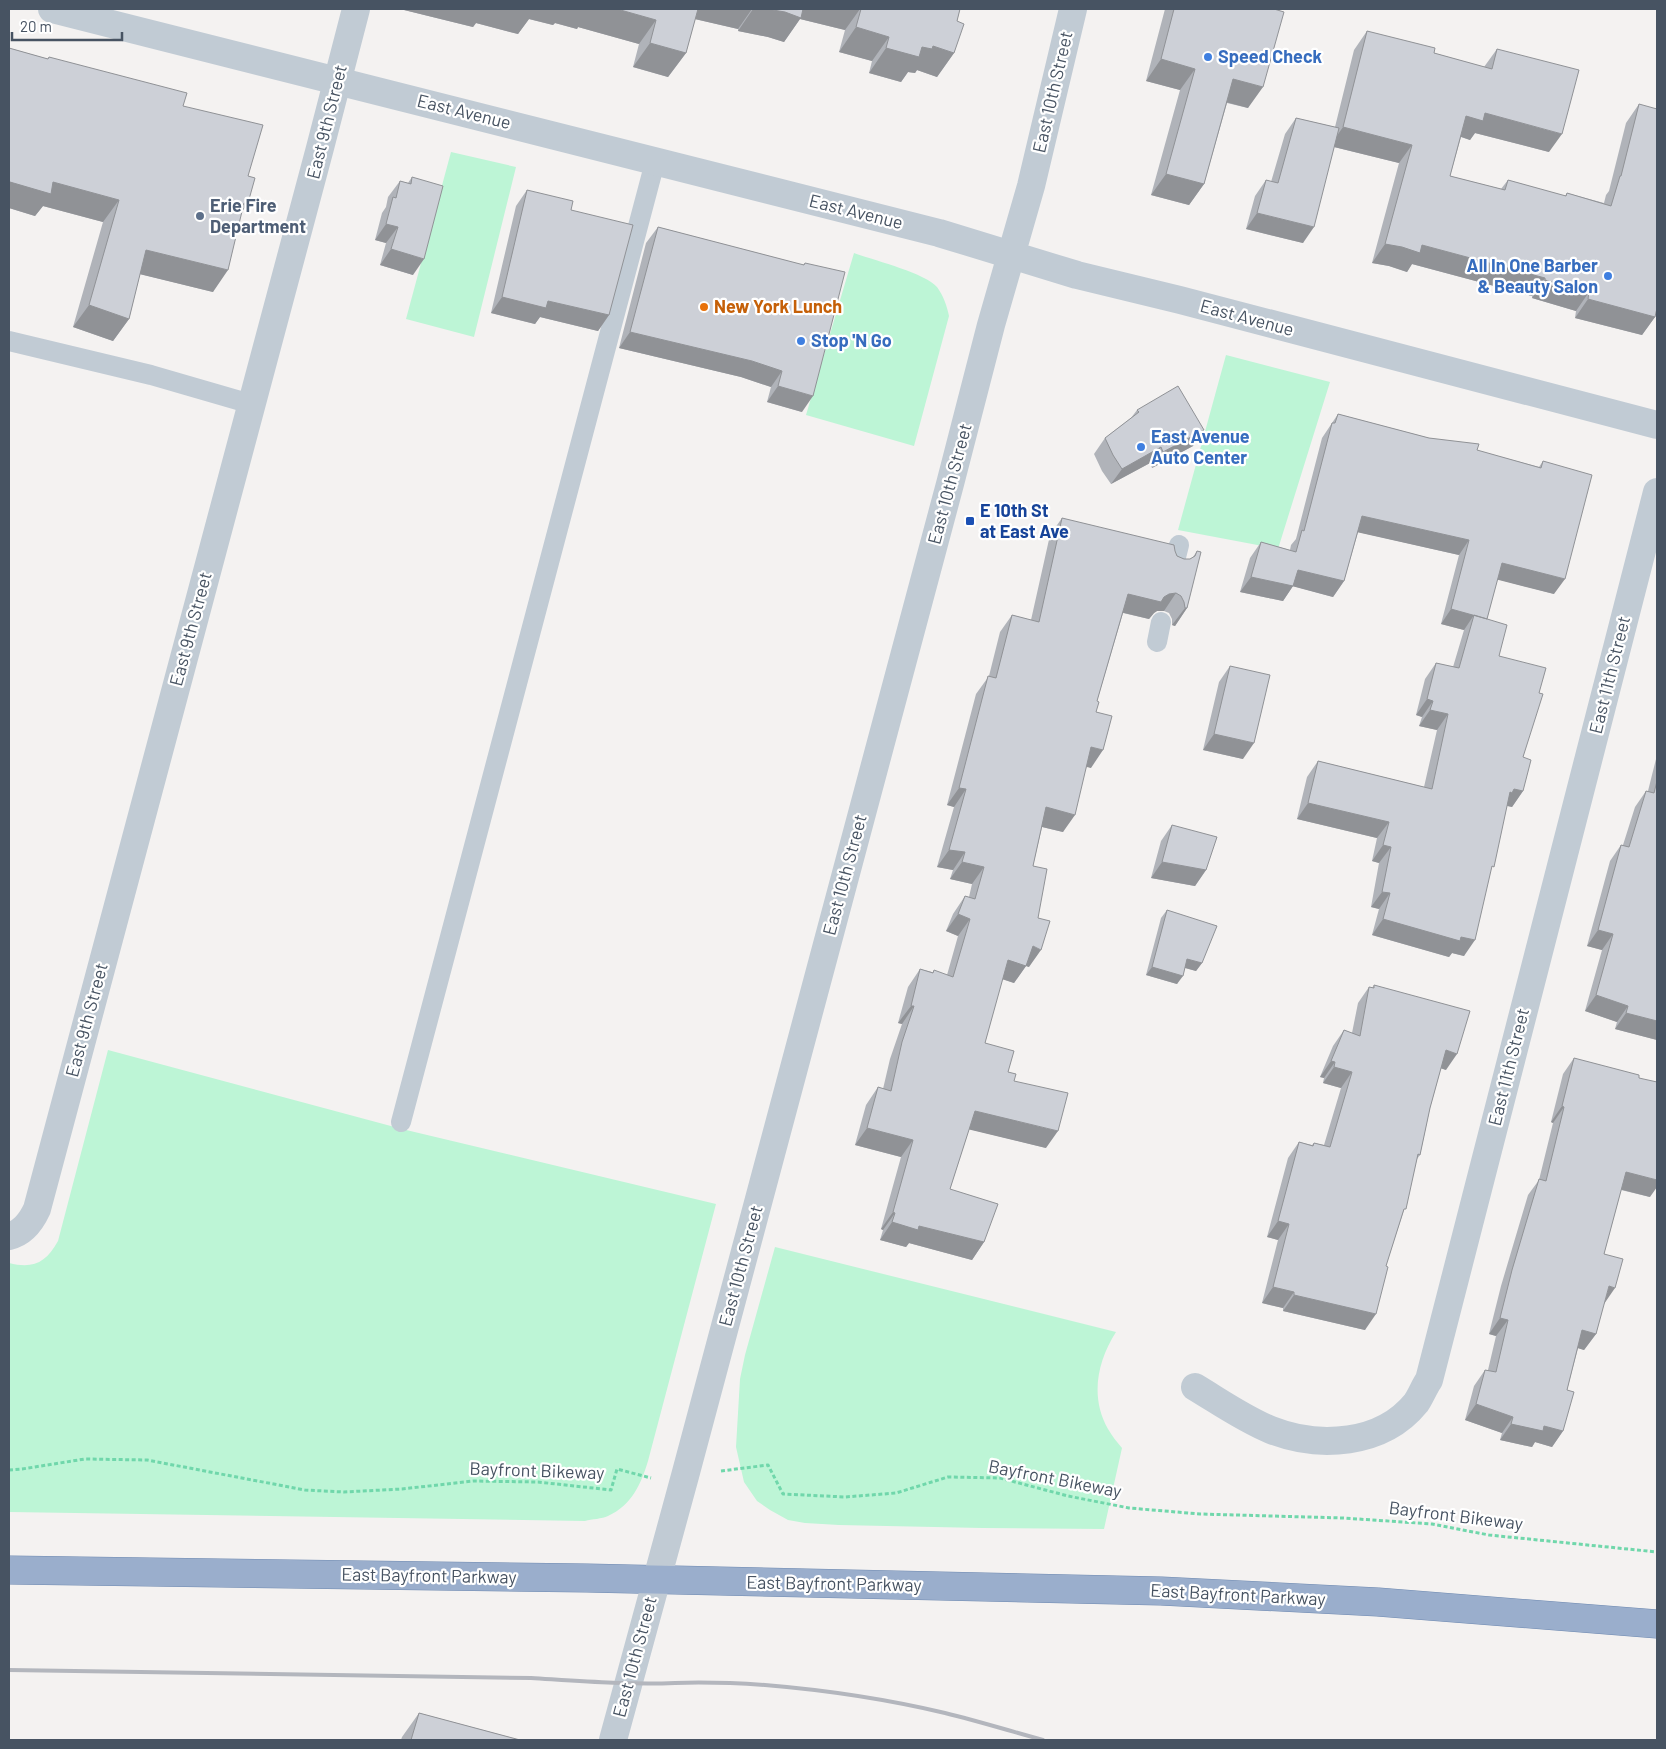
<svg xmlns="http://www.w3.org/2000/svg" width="1666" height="1749" font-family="Barlow,sans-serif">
  <rect width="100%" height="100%" fill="#f4f2f1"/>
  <path fill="#bdf5d6" d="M 451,152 L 516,167 L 474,337 L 406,319 Z
    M 854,253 C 873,260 925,273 937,287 C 943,295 947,306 949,316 L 914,446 L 806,415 Z
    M 1226,355 L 1330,382 L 1278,549 L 1178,530 Z
    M 108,1050 L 402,1129 L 716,1204 L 648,1461 C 641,1484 632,1505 608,1516 C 602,1519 592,1519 585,1521 L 9,1512 L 9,1263 C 33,1269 46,1263 58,1241 Z
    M 775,1247 L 1116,1332 C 1097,1362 1090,1397 1108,1429 C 1112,1436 1117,1442 1122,1448 L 1104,1529 L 982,1528 L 839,1525 L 805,1523 L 788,1520 L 770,1510 L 757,1501 L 744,1482 L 736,1447 L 740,1379 L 745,1355 Z"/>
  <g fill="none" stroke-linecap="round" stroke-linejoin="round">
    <g stroke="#6f8ab1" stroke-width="29">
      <path id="trunk" d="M 9,1570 L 587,1578 L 1161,1591 L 1378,1602 L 1657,1624"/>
    </g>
    <path stroke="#70d7ab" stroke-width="3" stroke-dasharray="4 2.5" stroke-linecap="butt" d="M 9,1470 L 22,1469 L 85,1459 L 147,1460 L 305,1490 L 344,1492 L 402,1489 L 473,1481 L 538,1482 L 611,1490 L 617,1469 L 651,1478
      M 721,1471 L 768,1465 L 783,1494 L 845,1497 L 896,1493 L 948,1477 L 1000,1478 L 1068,1496 L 1129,1508 L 1200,1514 L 1343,1518 L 1432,1524 L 1489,1535 L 1657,1552"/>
    <path stroke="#c1cbd4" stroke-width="20" d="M 9,341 L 151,375 L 251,404
      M 1174,565 L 1179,545
      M 1157,642 L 1161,622
      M 401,1122 L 655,162"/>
    <path stroke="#c1cbd4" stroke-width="28" d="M 9,1236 C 23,1233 31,1222 37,1209 L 320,148 L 356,9
      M 1195,1387 C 1220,1402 1244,1419 1271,1430 C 1319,1449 1382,1445 1416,1403 C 1421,1396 1424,1387 1429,1380 L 1657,492"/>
    <path stroke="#c1cbd4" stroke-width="28" d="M 52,9 L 939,233 L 1077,275 L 1180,300 L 1657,425
      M 613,1740 L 685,1476 L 950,484 L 991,325 L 1031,186 L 1073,9"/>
    <use href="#trunk" stroke="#9aaecc" stroke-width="28"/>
    <path stroke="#b3b6bd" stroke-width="4" d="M 9,1670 L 531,1678 C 579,1681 627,1685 675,1683 C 705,1682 735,1683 765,1685 C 825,1690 886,1699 945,1713 C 978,1721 1010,1731 1043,1740"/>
  </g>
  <path fill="#b0b3b9" d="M 405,9 L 960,9 L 957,21 L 954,53 L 937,77 L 917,70 L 915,73 L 908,72 L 901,82 L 869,73 L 872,61 L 839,52 L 845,30 L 800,19 L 784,42 L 768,37 L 738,31 L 738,29 L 695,19 L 686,53 L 668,77 L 633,67 L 639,44 L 578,27 L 577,29 L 555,23 L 553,25 L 529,19 L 518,34 L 476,23 L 473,27 L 404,10 Z
    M 1165,9 L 1274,9 L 1248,108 L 1227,103 L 1204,184 L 1189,205 L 1151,195 L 1180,90 L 1146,81 Z
    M 1367,31 L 1434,53 L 1484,67 L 1497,49 L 1549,152 L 1475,133 L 1470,140 L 1461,137 L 1450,176 L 1501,189 L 1508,180 L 1565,196 L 1567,193 L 1604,203 L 1606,195 L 1609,191 L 1626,123 L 1639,104 L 1655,317 L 1642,335 L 1575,318 L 1576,311 L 1532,298 L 1532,296 L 1412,264 L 1407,272 L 1389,266 L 1372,263 L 1399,163 L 1334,147 L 1303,243 L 1246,229 L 1255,196 L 1266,180 L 1271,182 L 1285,134 L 1296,118 L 1335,127 L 1354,50 Z
    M 9,48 L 48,59 L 49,57 L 183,106 L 248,176 L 248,203 L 242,212 L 213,292 L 140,274 L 129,319 L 113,341 L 73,327 L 103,222 L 43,206 L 35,216 L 9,208 Z
    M 412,177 L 413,275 L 380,265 L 386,243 L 375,240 L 382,213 L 386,207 L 388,197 L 400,181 L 408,183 Z
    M 527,190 L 571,210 L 609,315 L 598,331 L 540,317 L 535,324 L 491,313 L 516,206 Z
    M 658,227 L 803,265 L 805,263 L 802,412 L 767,402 L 771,387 L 741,377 L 619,348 L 646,243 Z
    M 1137,410 L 1193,446 L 1152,468 L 1150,463 L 1111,484 L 1102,471 L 1094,454 L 1105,438 L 1131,418 Z
    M 1338,414 L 1539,467 L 1543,461 L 1554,594 L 1497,579 L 1487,619 L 1499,656 L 1539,693 L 1523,757 L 1523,791 L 1512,807 L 1507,806 L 1490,872 L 1464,956 L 1452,953 L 1449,957 L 1372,935 L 1379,909 L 1371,907 L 1379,863 L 1372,861 L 1377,838 L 1297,819 L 1307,777 L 1318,761 L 1424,787 L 1437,730 L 1419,726 L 1422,717 L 1416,715 L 1425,679 L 1436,663 L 1453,667 L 1464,630 L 1441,624 L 1459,555 L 1358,532 L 1344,581 L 1333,597 L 1293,586 L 1283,601 L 1240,592 L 1250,558 L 1261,542 L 1290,550 L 1291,545 L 1296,539 L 1322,438 Z
    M 1062,518 L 1175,551 L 1177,556 L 1184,559 L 1190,559 L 1193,557 L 1197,551 L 1187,608 L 1175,626 L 1172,625 L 1172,619 L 1169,613 L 1164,611 L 1157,611 L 1154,613 L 1149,619 L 1123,613 L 1097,701 L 1091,768 L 1087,766 L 1063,832 L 1042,827 L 1033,866 L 1029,967 L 1026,966 L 1014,983 L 1002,979 L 985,1043 L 1014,1081 L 1046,1148 L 969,1129 L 950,1189 L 984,1242 L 972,1260 L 909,1243 L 906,1247 L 880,1240 L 883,1230 L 881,1229 L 901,1157 L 855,1145 L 866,1105 L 878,1087 L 883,1089 L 890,1059 L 902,1024 L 898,1023 L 908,987 L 920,969 L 932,972 L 947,975 L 958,936 L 946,931 L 953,914 L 965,896 L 969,897 L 972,884 L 950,879 L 953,870 L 937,867 L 954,807 L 947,805 L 976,694 L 989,676 L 1000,632 L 1012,615 L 1031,620 L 1050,535 Z
    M 1230,666 L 1243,759 L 1203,750 L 1219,682 Z
    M 1657,755 L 1657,1040 L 1615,1029 L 1617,1022 L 1585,1011 L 1602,950 L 1587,946 L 1610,861 L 1621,845 L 1623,845 L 1635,807 L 1646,791 L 1648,791 Z
    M 1172,825 L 1206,870 L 1195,886 L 1151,878 L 1161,841 Z
    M 1167,910 L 1202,963 L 1196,971 L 1185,968 L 1177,984 L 1146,975 L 1161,918 Z
    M 1374,985 L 1446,1070 L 1441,1068 L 1430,1108 L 1420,1155 L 1417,1159 L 1403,1213 L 1365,1330 L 1283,1311 L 1283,1308 L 1262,1303 L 1278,1240 L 1267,1237 L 1288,1158 L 1299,1142 L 1312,1145 L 1314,1143 L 1324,1145 L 1341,1088 L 1323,1083 L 1324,1078 L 1320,1077 L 1333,1046 L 1344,1030 L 1352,1033 L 1358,1003 L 1369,987 L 1372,988 Z
    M 1574,1058 L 1639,1078 L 1650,1197 L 1621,1190 L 1604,1254 L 1604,1302 L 1596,1334 L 1584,1350 L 1578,1348 L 1567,1390 L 1563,1431 L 1552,1447 L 1535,1442 L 1532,1447 L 1500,1440 L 1502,1433 L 1465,1420 L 1474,1386 L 1485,1370 L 1488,1370 L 1496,1336 L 1489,1334 L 1501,1286 L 1528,1195 L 1539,1180 L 1553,1123 L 1551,1122 L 1563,1074 Z
    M 419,1713 L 520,1740 L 401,1740 L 402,1737 Z"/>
  <path fill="#909296" d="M 405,9 L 617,9 L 656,20 L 639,44 L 578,27 L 577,29 L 555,23 L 553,25 L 529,19 L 518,34 L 476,23 L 473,27 L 404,10 Z
    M 691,9 L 752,9 L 738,29 L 686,17 Z
    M 753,9 L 860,9 L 845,30 L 800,19 L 784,42 L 768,37 L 738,31 Z
    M 856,27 L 889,37 L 872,61 L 839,52 Z
    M 650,43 L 686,53 L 668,77 L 633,67 Z
    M 933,46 L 954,53 L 937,77 L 917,70 L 915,73 L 908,72 L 901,82 L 869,73 L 886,48 Z
    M 1161,59 L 1195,69 L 1180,90 L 1146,81 Z
    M 1233,79 L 1263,87 L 1248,108 L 1218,100 Z
    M 1485,113 L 1562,134 L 1549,152 L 1475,133 L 1470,140 L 1453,134 L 1466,116 Z
    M 1343,127 L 1412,145 L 1399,163 L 1330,146 Z
    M 1166,174 L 1204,184 L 1189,205 L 1151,195 Z
    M 10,182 L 53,182 L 119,200 L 103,222 L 43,206 L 35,216 L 9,208 L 9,185 Z
    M 244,203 L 248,203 L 232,225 Z
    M 1257,213 L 1314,227 L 1303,243 L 1246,229 Z
    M 386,224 L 398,227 L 386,243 L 375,240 Z
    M 1385,244 L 1422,245 L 1545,278 L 1532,296 L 1412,264 L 1407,272 L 1389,266 L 1372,263 Z
    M 391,249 L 424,259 L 413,275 L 380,265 Z
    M 146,250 L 228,270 L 213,292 L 131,272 Z
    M 1545,280 L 1589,292 L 1576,311 L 1532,298 Z
    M 502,297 L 548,301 L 609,315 L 598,331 L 540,317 L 535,324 L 491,313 Z
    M 1588,299 L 1655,317 L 1642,335 L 1575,318 Z
    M 89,305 L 129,319 L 113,341 L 73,327 Z
    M 630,332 L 752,361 L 782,371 L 771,387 L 741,377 L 619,348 Z
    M 778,386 L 813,396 L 802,412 L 767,402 Z
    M 1204,430 L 1193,446 L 1152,468 L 1163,452 Z
    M 1161,447 L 1150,463 L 1111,484 L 1122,469 Z
    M 1362,516 L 1469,540 L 1459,555 L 1352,531 Z
    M 1502,563 L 1565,579 L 1554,594 L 1491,578 Z
    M 1298,570 L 1344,581 L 1333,597 L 1288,585 Z
    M 1251,577 L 1293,586 L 1283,601 L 1240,592 Z
    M 1176,593 L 1164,611 L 1157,611 L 1154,613 L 1149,619 L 1116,611 L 1128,594 L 1164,597 L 1169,594 Z
    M 1185,608 L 1187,608 L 1175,626 L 1172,625 Z
    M 1451,609 L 1474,615 L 1464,630 L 1441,624 Z
    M 1427,699 L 1433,701 L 1422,717 L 1416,715 Z
    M 1430,710 L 1448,714 L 1437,730 L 1419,726 Z
    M 1214,734 L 1254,743 L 1243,759 L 1203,750 Z
    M 1091,747 L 1103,750 L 1091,768 L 1079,765 Z
    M 959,788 L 966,789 L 954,807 L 947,805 Z
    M 1514,789 L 1523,791 L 1512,807 L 1504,805 L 1510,792 Z
    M 1308,803 L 1389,822 L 1377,838 L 1297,819 Z
    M 1046,807 L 1075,815 L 1063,832 L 1034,825 Z
    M 1383,845 L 1391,847 L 1379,863 L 1372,861 Z
    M 949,850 L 965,852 L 953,870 L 937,867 Z
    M 962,862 L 984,867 L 972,884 L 950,879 Z
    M 1162,862 L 1206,870 L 1195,886 L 1151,878 Z
    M 1382,892 L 1390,893 L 1379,909 L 1371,907 Z
    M 958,914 L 970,919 L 958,936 L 946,931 Z
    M 1383,919 L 1475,940 L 1464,956 L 1452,953 L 1449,957 L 1372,935 Z
    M 1598,930 L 1613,934 L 1602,950 L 1587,946 Z
    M 1033,946 L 1041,950 L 1029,967 L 1026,966 L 1014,983 L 996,977 L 1008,960 Z
    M 1187,959 L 1202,963 L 1196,971 L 1182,967 Z
    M 1152,967 L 1183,976 L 1177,984 L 1146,975 Z
    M 1596,995 L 1628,1006 L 1617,1022 L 1585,1011 Z
    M 911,1006 L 914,1006 L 902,1024 L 898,1023 Z
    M 1626,1013 L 1657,1021 L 1657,1040 L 1615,1029 Z
    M 1446,1050 L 1457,1054 L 1446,1070 L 1434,1066 Z
    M 1331,1061 L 1335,1062 L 1324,1078 L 1320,1077 Z
    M 1334,1067 L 1352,1072 L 1341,1088 L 1323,1083 Z
    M 1562,1106 L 1564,1107 L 1553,1123 L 1551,1122 Z
    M 975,1111 L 1058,1131 L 1046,1148 L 963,1128 Z
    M 867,1128 L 913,1140 L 901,1157 L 855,1145 Z
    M 1626,1172 L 1657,1180 L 1657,1187 L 1650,1197 L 1615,1188 Z
    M 893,1212 L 895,1213 L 883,1230 L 881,1229 Z
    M 1278,1221 L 1289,1224 L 1278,1240 L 1267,1237 Z
    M 892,1222 L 919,1226 L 984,1242 L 972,1260 L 909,1243 L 906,1247 L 880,1240 Z
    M 1609,1286 L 1615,1288 L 1604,1304 Z
    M 1273,1287 L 1294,1292 L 1283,1308 L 1262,1303 Z
    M 1294,1295 L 1376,1314 L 1365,1330 L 1283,1311 Z
    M 1500,1318 L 1508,1320 L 1496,1336 L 1489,1334 Z
    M 1582,1330 L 1596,1334 L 1584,1350 L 1571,1346 Z
    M 1476,1404 L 1513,1417 L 1502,1433 L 1465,1420 Z
    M 1511,1424 L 1544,1426 L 1563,1431 L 1552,1447 L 1535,1442 L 1532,1447 L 1500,1440 Z"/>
  <path fill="#cdd0d7" stroke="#909296" d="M 617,9 L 698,9 L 686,53 L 650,43 L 656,20 Z
    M 767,9 L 803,9 L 801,18 L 785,12 Z
    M 861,9 L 960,9 L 957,21 L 964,24 L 954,53 L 933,46 L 932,49 L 922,47 L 919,57 L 886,48 L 889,37 L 856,27 Z
    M 1174,9 L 1274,9 L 1284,12 L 1263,87 L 1233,79 L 1204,184 L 1166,174 L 1195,69 L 1161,59 Z
    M 1367,31 L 1435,48 L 1434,53 L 1492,69 L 1497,49 L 1579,70 L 1562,134 L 1485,113 L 1483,121 L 1466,116 L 1450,176 L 1505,190 L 1508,180 L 1566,196 L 1567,193 L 1611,206 L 1620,176 L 1621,176 L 1639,104 L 1657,109 L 1657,308 L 1655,317 L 1588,299 L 1589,292 L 1545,280 L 1545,278 L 1422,245 L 1420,253 L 1402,247 L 1385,244 L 1412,145 L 1343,127 Z
    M 9,48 L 48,59 L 49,57 L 187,93 L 183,106 L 263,125 L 248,176 L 255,178 L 248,203 L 244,203 L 228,270 L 146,250 L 129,319 L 89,305 L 119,200 L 53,182 L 51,194 L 10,182 L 9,190 Z
    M 1296,118 L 1339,128 L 1314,227 L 1257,213 L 1266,180 L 1278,183 Z
    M 412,177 L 443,186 L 424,259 L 391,249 L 398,227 L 386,224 L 393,197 L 396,198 L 400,181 L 411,184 Z
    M 527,190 L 573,201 L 571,210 L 633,225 L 609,315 L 548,301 L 546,308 L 502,297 Z
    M 658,227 L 804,265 L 805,263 L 845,272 L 813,396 L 778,386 L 782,371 L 752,361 L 630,332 Z
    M 1178,386 L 1204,430 L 1163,452 L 1161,447 L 1122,469 L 1113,455 L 1105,438 L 1139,412 L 1137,410 Z
    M 1338,414 L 1429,438 L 1479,444 L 1477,450 L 1541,468 L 1543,461 L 1592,475 L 1565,579 L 1502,563 L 1487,619 L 1451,609 L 1469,540 L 1362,516 L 1344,581 L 1298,570 L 1293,586 L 1251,577 L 1261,542 L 1296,552 L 1302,530 L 1304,531 L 1332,423 L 1335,423 Z
    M 1062,518 L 1174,545 L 1175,551 L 1177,556 L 1184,559 L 1190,559 L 1195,556 L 1197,551 L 1201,552 L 1187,608 L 1185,608 L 1184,602 L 1181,596 L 1176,593 L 1169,594 L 1164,597 L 1161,602 L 1128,594 L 1097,701 L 1099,702 L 1096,712 L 1112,716 L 1103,750 L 1091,747 L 1075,815 L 1046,807 L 1033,866 L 1047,869 L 1038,918 L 1050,921 L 1041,950 L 1033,946 L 1026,966 L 1008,960 L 985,1043 L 1014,1051 L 1008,1072 L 1016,1074 L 1014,1081 L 1068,1093 L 1058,1131 L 975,1111 L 950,1189 L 998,1204 L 984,1242 L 919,1226 L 918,1230 L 892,1222 L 895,1213 L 893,1212 L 913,1140 L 867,1128 L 878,1087 L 891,1091 L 902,1042 L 914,1006 L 911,1006 L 920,969 L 933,973 L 934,970 L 953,977 L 970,919 L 958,914 L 965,896 L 975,899 L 984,867 L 962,862 L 965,852 L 949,850 L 966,789 L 959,788 L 988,676 L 996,678 L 1012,615 L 1039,622 Z
    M 1474,615 L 1507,625 L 1499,656 L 1546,668 L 1539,693 L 1543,694 L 1523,757 L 1531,760 L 1523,791 L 1514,789 L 1512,793 L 1510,792 L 1494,867 L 1492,866 L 1475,940 L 1461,937 L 1460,941 L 1383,919 L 1390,893 L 1382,892 L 1391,847 L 1383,845 L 1389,822 L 1308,803 L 1318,761 L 1432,789 L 1448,714 L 1430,710 L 1433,701 L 1427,699 L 1436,663 L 1459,668 Z
    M 1230,666 L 1270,675 L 1254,743 L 1214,734 Z
    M 1657,781 L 1657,1021 L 1626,1013 L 1628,1006 L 1596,995 L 1613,934 L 1598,930 L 1621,845 L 1629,847 L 1646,791 L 1654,793 Z
    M 1172,825 L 1217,837 L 1206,870 L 1162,862 Z
    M 1167,910 L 1217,926 L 1202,963 L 1187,959 L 1183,976 L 1152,967 Z
    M 1374,985 L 1470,1011 L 1457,1054 L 1446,1050 L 1430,1108 L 1420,1155 L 1418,1154 L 1406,1209 L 1404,1209 L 1386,1266 L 1388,1267 L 1376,1314 L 1294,1295 L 1294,1292 L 1273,1287 L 1289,1224 L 1278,1221 L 1299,1142 L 1313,1146 L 1314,1143 L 1330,1147 L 1352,1072 L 1334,1067 L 1335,1062 L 1331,1061 L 1344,1030 L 1360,1036 L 1369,987 L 1374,988 Z
    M 1574,1058 L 1639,1075 L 1639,1078 L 1657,1082 L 1657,1180 L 1626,1172 L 1604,1254 L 1623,1259 L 1615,1288 L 1609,1286 L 1596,1334 L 1582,1330 L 1567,1390 L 1574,1392 L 1563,1431 L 1544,1426 L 1543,1431 L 1511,1424 L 1513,1417 L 1476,1404 L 1485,1370 L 1496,1372 L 1508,1320 L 1500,1318 L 1512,1270 L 1539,1179 L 1546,1181 L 1564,1107 L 1562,1106 Z
    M 419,1713 L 520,1740 L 411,1740 Z"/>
  <g fill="#3f7fe0" stroke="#fff" stroke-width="2">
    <circle cx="1208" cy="57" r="5"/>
    <circle cx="1608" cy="276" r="5"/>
    <circle cx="801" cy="341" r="5"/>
    <circle cx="1141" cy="447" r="5"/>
  </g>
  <circle fill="#5c6f8a" stroke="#fff" stroke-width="2" cx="200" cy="216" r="5"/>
  <circle fill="#e8710a" stroke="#fff" stroke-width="2" cx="704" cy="307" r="5"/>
  <rect fill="#1a4fb4" stroke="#fff" stroke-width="2" x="965" y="516" width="10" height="10" rx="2.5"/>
  <g text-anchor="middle" stroke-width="4.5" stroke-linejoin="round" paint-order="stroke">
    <g font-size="18" font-weight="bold" fill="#366cbe" stroke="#fff" text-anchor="start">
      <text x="1218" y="63">Speed Check</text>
      <text x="1598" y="272" text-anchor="end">All In One Barber<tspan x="1598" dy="21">&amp; Beauty Salon</tspan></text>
      <text x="811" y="347">Stop 'N Go</text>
      <text x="1151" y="443">East Avenue<tspan x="1151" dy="21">Auto Center</tspan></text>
    </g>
    <g font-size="18" fill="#475362" stroke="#fff">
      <text transform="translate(1053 92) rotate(-77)" y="6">East 10th Street</text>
      <text transform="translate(464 112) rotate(14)" y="6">East Avenue</text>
      <text transform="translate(327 122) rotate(-76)" y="6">East 9th Street</text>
      <text transform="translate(856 212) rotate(14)" y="6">East Avenue</text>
      <text transform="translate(1247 318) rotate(15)" y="6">East Avenue</text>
      <text transform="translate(950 484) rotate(-75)" y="6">East 10th Street</text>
      <text transform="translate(191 629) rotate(-75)" y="6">East 9th Street</text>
      <text transform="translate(1610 675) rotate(-76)" y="6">East 11th Street</text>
      <text transform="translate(845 875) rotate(-75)" y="6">East 10th Street</text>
      <text transform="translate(87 1020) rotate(-75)" y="6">East 9th Street</text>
      <text transform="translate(1509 1067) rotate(-76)" y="6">East 11th Street</text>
      <text transform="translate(741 1266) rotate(-75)" y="6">East 10th Street</text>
      <text transform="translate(537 1471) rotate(2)" y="6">Bayfront Bikeway</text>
      <text transform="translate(1055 1479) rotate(11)" y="6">Bayfront Bikeway</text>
      <text transform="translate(1456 1516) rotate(7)" y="6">Bayfront Bikeway</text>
      <text transform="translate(429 1576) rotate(1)" y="6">East Bayfront Parkway</text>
      <text transform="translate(834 1584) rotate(1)" y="6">East Bayfront Parkway</text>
      <text transform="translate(1238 1595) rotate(3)" y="6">East Bayfront Parkway</text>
      <text transform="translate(635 1657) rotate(-75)" y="6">East 10th Street</text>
    </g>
    <g font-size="18" font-weight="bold" fill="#4e5e75" stroke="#fff" text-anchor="start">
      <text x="210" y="212">Erie Fire<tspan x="210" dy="21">Department</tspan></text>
    </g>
    <g font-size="18" font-weight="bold" fill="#c56008" stroke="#fff" text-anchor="start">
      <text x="714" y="313">New York Lunch</text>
    </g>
    <g font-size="18" font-weight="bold" fill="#164399" stroke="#fff" text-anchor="start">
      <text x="980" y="517">E 10th St<tspan x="980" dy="21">at East Ave</tspan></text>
    </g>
  </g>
  <rect width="1666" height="1749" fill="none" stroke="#475362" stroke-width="20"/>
  <path d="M12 32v8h110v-8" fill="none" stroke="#475362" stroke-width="2.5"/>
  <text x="20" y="32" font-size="15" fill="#475362" stroke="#ffffff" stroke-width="4" paint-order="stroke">20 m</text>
</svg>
